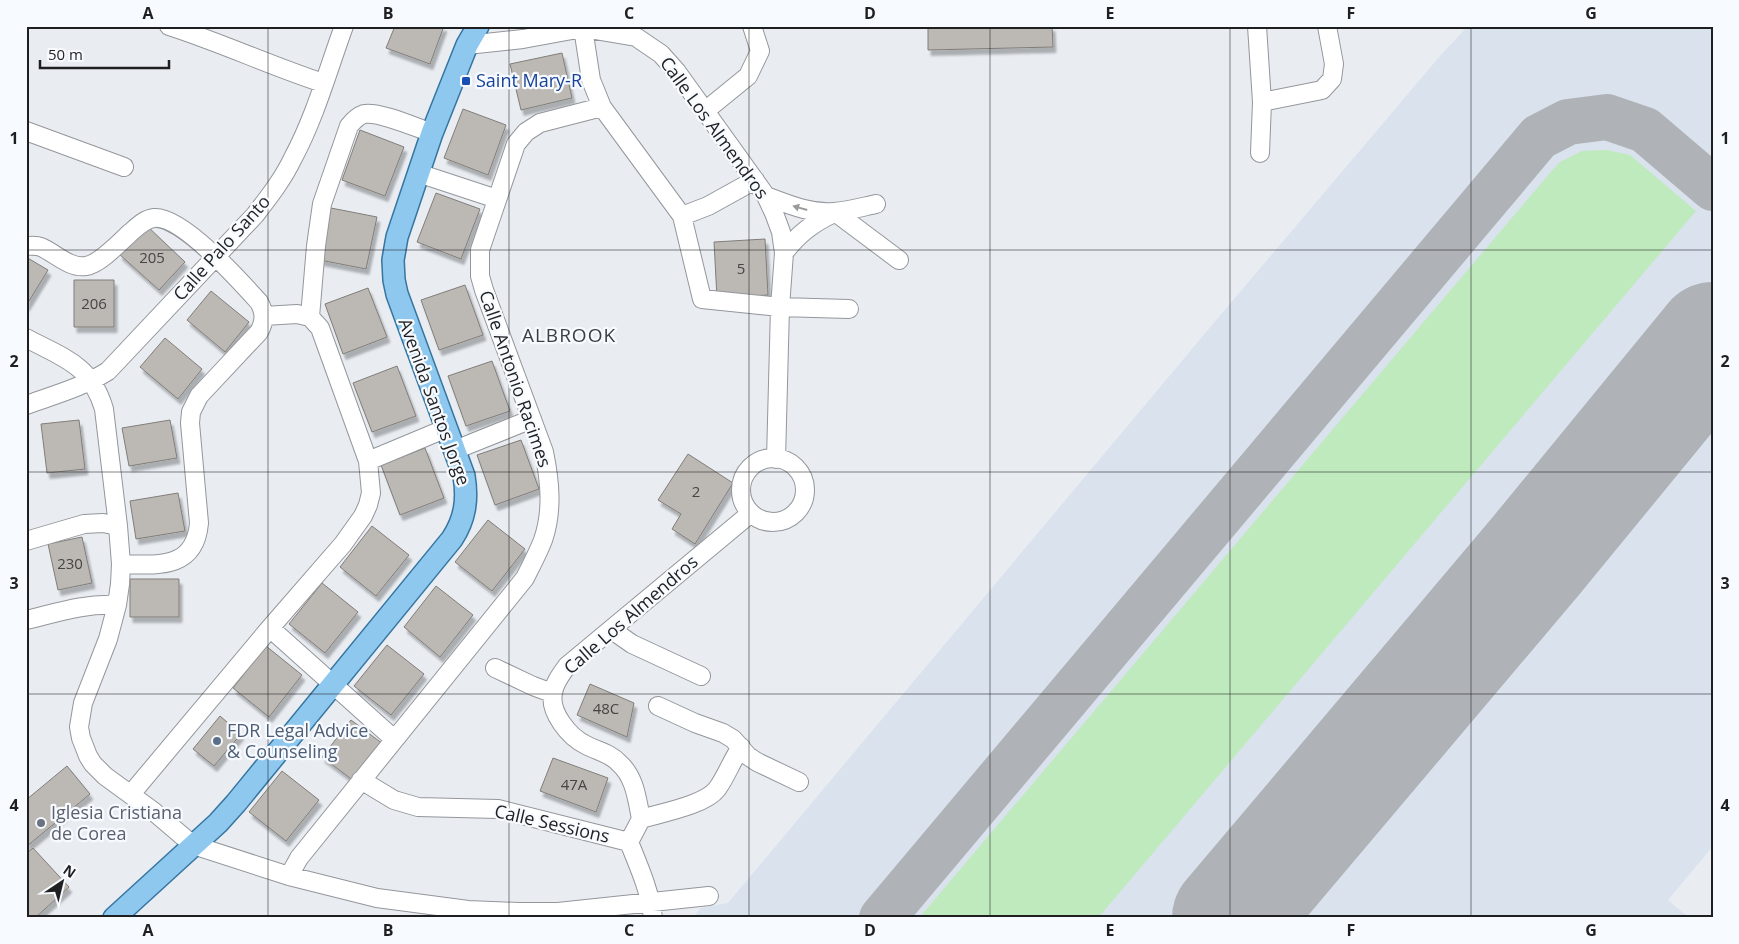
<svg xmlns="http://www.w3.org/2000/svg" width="1739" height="944" font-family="'Open Sans',sans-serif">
  <defs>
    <filter id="shadow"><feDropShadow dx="3" dy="5.5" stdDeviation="1" flood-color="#0004"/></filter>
  </defs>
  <rect width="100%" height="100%" fill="#e9edf2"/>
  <path fill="#dae2ed" d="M 1468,26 L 1713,26 L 1713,846 L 1668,900 L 1689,918 L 693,918 L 701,908 L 728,903 L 1207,331 L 1440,56 Z"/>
  <path fill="#beeabd" d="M 1607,150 L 1630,155 L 1696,211 L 1098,918 L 919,918 L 1549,174 L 1560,162 L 1582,151 Z"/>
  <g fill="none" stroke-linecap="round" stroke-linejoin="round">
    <path stroke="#afb2b6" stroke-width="46" d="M 882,918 L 1539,137 L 1568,122 L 1607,117 L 1645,130 L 1713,188"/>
    <path stroke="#afb2b6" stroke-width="116" d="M 1230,918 L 1535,557 L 1713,340"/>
  </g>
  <path fill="#bcb8b4" stroke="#817d79" filter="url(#shadow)" d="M 395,26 L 444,26 L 430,64 L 386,48 Z
    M 928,26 L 1052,26 L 1053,47 L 928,50 Z
    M 562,53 L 572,98 L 521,110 L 510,64 Z
    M 463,109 L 506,125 L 488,175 L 444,158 Z
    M 360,130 L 404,147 L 385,196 L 342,180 Z
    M 436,193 L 480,209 L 461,259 L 417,242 Z
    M 331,208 L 377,217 L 366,269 L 320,260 Z
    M 146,225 L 185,262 L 159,290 L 119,254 Z
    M 765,239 L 768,295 L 717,298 L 714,242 Z
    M 26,257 L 48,270 L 26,306 Z
    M 74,280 L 114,280 L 114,327 L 74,327 Z
    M 465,285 L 483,335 L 439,350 L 421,300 Z
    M 368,288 L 387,337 L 343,354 L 325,304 Z
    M 211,291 L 249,322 L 225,352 L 187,320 Z
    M 165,338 L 202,369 L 178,399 L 140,367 Z
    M 492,361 L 510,411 L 466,426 L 448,376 Z
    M 397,366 L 416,416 L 372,432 L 353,383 Z
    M 79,420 L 85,469 L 47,473 L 41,424 Z
    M 170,420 L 177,458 L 129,466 L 122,428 Z
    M 521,440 L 539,489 L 495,505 L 477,455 Z
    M 425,448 L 444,498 L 400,515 L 381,465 Z
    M 688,454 L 733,483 L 695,544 L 672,529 L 681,514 L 658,500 Z
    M 178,493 L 185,531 L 136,539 L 130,501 Z
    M 488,520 L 525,549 L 492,591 L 455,562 Z
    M 372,526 L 409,555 L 376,596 L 340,567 Z
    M 82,537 L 92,583 L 58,590 L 48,544 Z
    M 130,579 L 179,579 L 179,617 L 130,617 Z
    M 322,583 L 358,612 L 325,653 L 289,624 Z
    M 436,586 L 473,615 L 440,657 L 404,627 Z
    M 387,645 L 424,674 L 391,715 L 354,686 Z
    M 266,646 L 302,675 L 269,717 L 233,688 Z
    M 590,684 L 634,703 L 627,737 L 577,715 Z
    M 220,716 L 241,734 L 214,766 L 193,749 Z
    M 351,720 L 383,744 L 354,781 L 322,757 Z
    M 553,758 L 608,778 L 596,812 L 540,791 Z
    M 67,766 L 90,794 L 26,847 L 26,800 Z
    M 282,771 L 319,800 L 286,841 L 249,812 Z
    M 33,848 L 69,887 L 35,918 L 26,918 L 26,854 Z"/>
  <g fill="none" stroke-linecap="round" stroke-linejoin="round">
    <g stroke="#93969b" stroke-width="20">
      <path id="minor" d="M 169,26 C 222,43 271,66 323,83
        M 584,26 L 583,28 L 591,80 L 602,107 L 682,216 L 702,299 L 780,307 L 849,309
        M 1257,26 L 1262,102 L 1260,153
        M 467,45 L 523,39 L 583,28 L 636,37 L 661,54 L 677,72 L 766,196 L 774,213 L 781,232 L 784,253 L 780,307 L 776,459
        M 1262,102 L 1322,90 L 1332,79 L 1334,64 L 1327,26
        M 705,111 L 748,76 L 760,51 L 752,26
        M 26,131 L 124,167
        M 418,173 L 497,199
        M 766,196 C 788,204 810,214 834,212 C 848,211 862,207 876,204
        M 835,212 L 899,260
        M 682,216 L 708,206 L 755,180
        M 26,246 C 31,246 36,245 41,247 C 55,253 70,269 86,266 C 100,264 121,241 131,232 C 138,226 145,219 154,218 C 181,215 241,282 259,302 C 265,313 265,321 259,332 L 199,396 L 191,412 L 190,423 L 199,523 C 195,570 157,565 121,564
        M 784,253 C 798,234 813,223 834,213
        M 264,316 L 297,314 L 310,317
        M 26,338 C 64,358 91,365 104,409 L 118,526 L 121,564 L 120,584 L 117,605 L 108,639 L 83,703 L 79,727 L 81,738 L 88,756 L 93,764 L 105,776 L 153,811 L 193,845 L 289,876 L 377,898 L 468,910 L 519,912 L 558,912 L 709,896
        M 26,405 C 54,395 83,387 108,371 L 255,215 C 269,197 283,179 293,158 C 315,117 328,70 344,26
        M 455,450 L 532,419
        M741 490a32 32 0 1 1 64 0a32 32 0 1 1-64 0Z
        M 368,461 L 447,428
        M 26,541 L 84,524 L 103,523 L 118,526
        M 26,620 C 56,613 85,603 117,605
        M 270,628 L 394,739
        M 612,630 L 632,644 L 701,676
        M 495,668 L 533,686 L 552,693
        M 658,706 L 695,723 L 723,733 L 733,739 L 748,756 L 757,762 L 799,782
        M 361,780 L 394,800 L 418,807 L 498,809 L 629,842
        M 131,794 L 270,628 L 343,544 L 363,516 L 368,505 L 371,493 L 368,461 L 320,328 L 310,317 L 316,246 L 322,204 L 349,126 C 353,121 358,116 364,114 C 379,111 417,128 432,133
        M 641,819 C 661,813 705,805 717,789 C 726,777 732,760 741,747
        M 289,876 L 299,858 L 525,578 C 531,566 538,553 543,540 C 553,511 550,481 544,452 L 484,290 L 480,276 L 480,250 L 516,144 L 526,132 L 540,123 L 602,107
        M 653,918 C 650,891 639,867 629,842 L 641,819 C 637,799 635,777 619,763 C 610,753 597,751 586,745 C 569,737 549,712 553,693 C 554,683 562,673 567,666 L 751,513"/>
    </g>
    <g stroke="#35759f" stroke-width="24">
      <path id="major" d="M 114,918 L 218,823 L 236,803 L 452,539 C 465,519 468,500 464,476 L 397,294 L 394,280 L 393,260 L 397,237 L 432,133 L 467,45 L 478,26"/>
    </g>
    <use href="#minor" stroke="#fff" stroke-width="18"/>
    <use href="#major" stroke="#8ec8ef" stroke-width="21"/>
  </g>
  <defs><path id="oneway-solid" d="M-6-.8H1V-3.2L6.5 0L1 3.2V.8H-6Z" transform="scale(1.25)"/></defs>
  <use fill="#999a9b" href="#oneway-solid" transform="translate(800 208) rotate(-164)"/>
  <path fill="none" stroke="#1d1f20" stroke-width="1" stroke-opacity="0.55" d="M 268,26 L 268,918M 509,26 L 509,918M 749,26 L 749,918M 990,26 L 990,918M 1230,26 L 1230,918M 1471,26 L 1471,918M 26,250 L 1713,250M 26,472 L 1713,472M 26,694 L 1713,694"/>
  <rect fill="#1a4fb4" stroke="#f7fafe" stroke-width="2" x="461" y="76" width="10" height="10" rx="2.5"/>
  <circle fill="#5c6f8a" stroke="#f7fafe" stroke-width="2" cx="217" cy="741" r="5"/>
  <circle fill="#6b7280" stroke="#f7fafe" stroke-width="2" cx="41" cy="823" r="5"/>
  <g text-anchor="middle" stroke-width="4.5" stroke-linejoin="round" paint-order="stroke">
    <g font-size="15" fill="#454545">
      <text x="152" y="263">205</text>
      <text x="741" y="274">5</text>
      <text x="94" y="309">206</text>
      <text x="696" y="497">2</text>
      <text x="70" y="569">230</text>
      <text x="606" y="714">48C</text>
      <text x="574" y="790">47A</text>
    </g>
    <g font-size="18" fill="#164399" stroke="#f7fafe" text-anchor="start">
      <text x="476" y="87">Saint Mary-R</text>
    </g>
    <g font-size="18" fill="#1d1f20" stroke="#f7fafe">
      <text transform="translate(714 128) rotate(54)" y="6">Calle Los Almendros</text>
      <text transform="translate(222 248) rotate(-48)" y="6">Calle Palo Santo</text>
      <text transform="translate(515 379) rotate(71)" y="6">Calle Antonio Racimes</text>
      <text transform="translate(434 402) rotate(70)" y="6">Avenida Santos Jorge</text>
      <text transform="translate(631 615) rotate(-41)" y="6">Calle Los Almendros</text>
      <text transform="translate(552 824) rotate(13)" y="6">Calle Sessions</text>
    </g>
    <g font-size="18" fill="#4e5e75" stroke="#f7fafe" text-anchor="start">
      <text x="227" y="737">FDR Legal Advice<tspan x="227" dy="21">&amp; Counseling</tspan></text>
    </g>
    <g font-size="18" fill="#5b616d" stroke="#f7fafe" text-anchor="start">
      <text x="51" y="819">Iglesia Cristiana<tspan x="51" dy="21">de Corea</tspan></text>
    </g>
    <g font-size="19" letter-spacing="1" fill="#3c3f43" stroke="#f7fafe">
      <text x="569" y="342">ALBROOK</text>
    </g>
  </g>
  <rect width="1739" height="944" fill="none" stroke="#f7fafe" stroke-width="55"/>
  <g transform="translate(62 882) rotate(35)" stroke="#f7fafe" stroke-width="4" paint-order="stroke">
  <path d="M0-4L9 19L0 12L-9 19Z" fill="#1d1f20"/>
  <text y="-8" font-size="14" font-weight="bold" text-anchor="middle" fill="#1d1f20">N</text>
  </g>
  <path d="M40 60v8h129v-8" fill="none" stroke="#1d1f20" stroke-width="2.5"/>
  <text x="48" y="60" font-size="15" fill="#1d1f20" stroke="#f7fafe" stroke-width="4" paint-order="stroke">50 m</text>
  <rect x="28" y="28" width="1684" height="888" fill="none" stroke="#1d1f20" stroke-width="2"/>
  <g font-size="16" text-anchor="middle" font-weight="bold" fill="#1d1f20">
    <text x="148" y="19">A</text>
    <text x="388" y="19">B</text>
    <text x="629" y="19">C</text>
    <text x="870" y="19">D</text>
    <text x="1110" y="19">E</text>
    <text x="1351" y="19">F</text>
    <text x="1591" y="19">G</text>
    <text x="14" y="144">1</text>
    <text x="1725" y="144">1</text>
    <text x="14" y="367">2</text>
    <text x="1725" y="367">2</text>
    <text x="14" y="589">3</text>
    <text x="1725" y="589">3</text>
    <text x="14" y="811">4</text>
    <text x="1725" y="811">4</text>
    <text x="148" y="936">A</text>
    <text x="388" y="936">B</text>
    <text x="629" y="936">C</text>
    <text x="870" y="936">D</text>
    <text x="1110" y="936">E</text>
    <text x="1351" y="936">F</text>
    <text x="1591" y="936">G</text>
  </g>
</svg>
